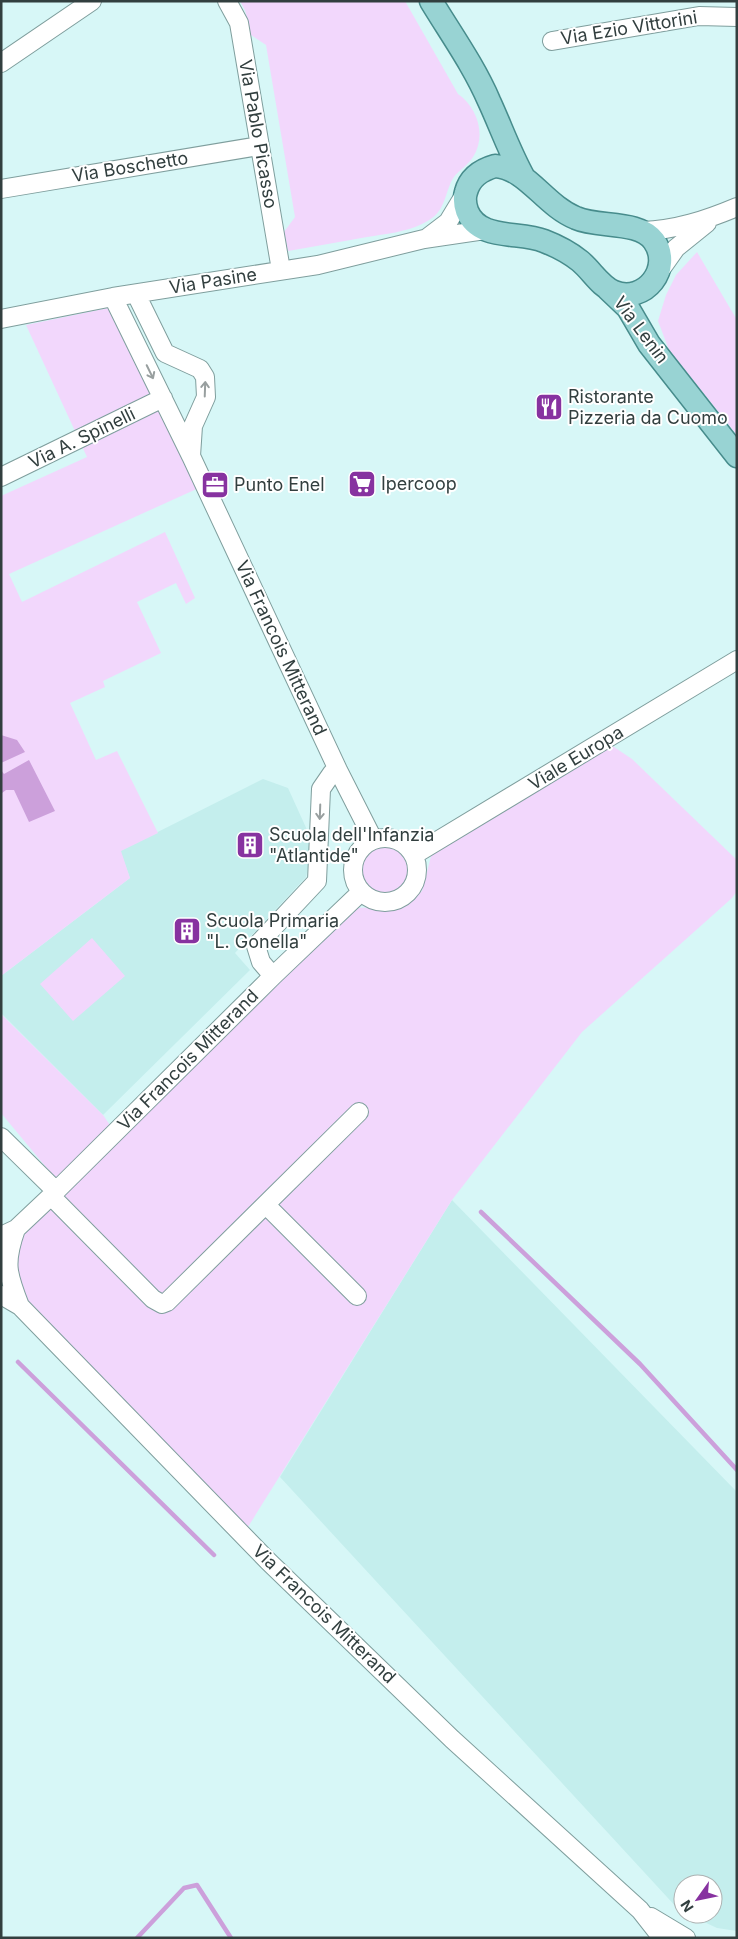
<svg xmlns="http://www.w3.org/2000/svg" width="738" height="1939" font-family="Inter,sans-serif">
  <rect width="100%" height="100%" fill="#d7f7f7"/>
  <path fill="#c4eeed" d="M 263,779 L 288,788 L 313,843 L 306,877 L 235,953 L 250,970 L 103,1115 L 1,1013 L 1,976 L 130,878 L 120,851 Z
    M 452,1200 L 737,1492 L 737,1931 L 717,1928 L 687,1914 L 713,1914 L 713,1884 L 683,1884 L 683,1912 L 679,1910 L 280,1477 Z"/>
  <path fill="#f2d7fc" d="M 240,1 L 405,1 L 458,94 C 477,107 487,135 473,157 C 467,167 456,171 451,182 C 443,201 444,214 422,224 C 406,232 385,234 367,237 C 341,242 315,246 288,251 L 284,232 L 295,217 L 266,45 L 251,35 L 245,10 Z
    M 697,252 L 737,320 L 737,435 L 669,350 L 658,321 L 666,295 L 676,275 Z
    M 113,307 L 201,487 L 9,574 L 22,602 L 165,532 L 195,598 L 186,604 L 176,583 L 137,602 L 161,653 L 103,681 L 105,687 L 70,703 L 96,760 L 117,751 L 158,833 L 121,851 L 130,878 L 1,976 L 1,496 L 87,457 L 26,325 Z
    M 611,745 L 632,759 L 737,860 L 737,891 L 732,898 L 582,1032 L 452,1200 L 238,1543 L 1,1294 L 1,1251 L 65,1190 L 1,1113 L 1,1014 L 103,1115 L 119,1138 L 269,985 L 356,908 L 403,906 L 422,891 L 434,845 Z
    M360 869a24 24 0 1 1 48 0a24 24 0 1 1-48 0Z
    M 92,938 L 125,976 L 73,1021 L 40,984 Z"/>
  <path fill="#cca0db" d="M 1,735 L 17,740 L 25,752 L 1,763 Z
    M 29,760 L 55,811 L 29,822 L 14,790 L 6,790 L 2,793 L 1,802 L 1,770 L 4,774 Z"/>
  <g fill="none" stroke-linecap="round" stroke-linejoin="round">
    <path stroke="#cca0db" stroke-width="4.5" d="M 481,1212 L 640,1364 L 737,1470
      M 18,1362 L 214,1555
      M 137,1938 L 184,1888 L 197,1885 L 231,1938"/>
    <g stroke="#7f9e9d" stroke-width="20">
      <path id="minor" d="M 227,1 L 239,23 L 281,270
        M 552,41 L 699,16 L 737,17
        M 1,63 L 92,1
        M 1,189 L 259,146
        M 642,231 C 676,230 706,220 737,207
        M 427,238 L 448,222 L 465,194
        M 659,272 L 676,248 L 707,223
        M 113,297 L 191,456 L 193,426 L 206,397 L 205,377 L 200,369 L 165,353 L 136,294
        M 1,319 L 113,297 L 318,265 L 424,239 L 485,230
        M 191,456 L 338,770 L 373,839
        M 1,477 L 163,398
        M353 870a32 32 0 1 1 64 0a32 32 0 1 1-64 0Z
        M 414,855 L 737,660
        M 273,976 L 261,962 L 256,946 L 317,881 L 321,789 L 332,773 L 338,770
        M 1,1137 L 56,1191
        M 51,1196 L 153,1299 L 162,1304 L 167,1302 L 359,1112
        M 266,1205 L 357,1296
        M 16,1229 C 4,1263 7,1273 20,1306
        M 1,1236 L 16,1229 L 51,1196 L 273,976 L 361,892
        M 1,1295 L 20,1306 L 268,1561 L 452,1739 L 640,1910 L 662,1938
        M 651,1917 L 686,1938"/>
    </g>
    <g stroke="#478c8c" stroke-width="25">
      <path id="major" d="M 431,1 C 451,34 474,66 489,101 C 501,127 510,153 524,178
        M 495,166 C 527,168 544,205 576,218 C 598,228 639,220 654,241 C 673,268 645,304 614,292 C 600,286 592,271 580,261 C 570,253 557,246 544,241 C 519,231 479,241 467,211 C 465,205 464,198 466,192 C 470,177 481,170 495,166 Z
        M 608,289 L 628,308 L 649,344 L 737,456"/>
    </g>
    <use href="#minor" stroke="#fff" stroke-width="18"/>
    <use href="#major" stroke="#98d3d3" stroke-width="22"/>
  </g>
  <defs><path id="oneway-shaft" d="M-6 0H5M1.5-3L5.5 0L1.5 3" fill="none" stroke-width="1.6" stroke-linecap="round" stroke-linejoin="round" transform="scale(1.25)"/></defs>
  <g stroke="#989f9f">
    <use href="#oneway-shaft" transform="translate(150 372) rotate(64)"/>
    <use href="#oneway-shaft" transform="translate(205 389) rotate(-88)"/>
    <use href="#oneway-shaft" transform="translate(320 812) rotate(92)"/>
  </g>
  <defs>
    <g id="restaurant-square" transform="scale(1.4375)"><rect x="-9" y="-9" width="18" height="18" rx="4" fill="#8732a0" stroke="#fff"/><path d="M-5-6h1v4h1v-4h1v4h1v-4h1v5L-1.5 .5V6h-2V.5L-5-1ZM5-6V6H3V1.5H1.5Q1.5-4 5-6Z" fill="#fff"/></g>
    <g id="supermarket-square" transform="scale(1.4375)"><rect x="-9" y="-9" width="18" height="18" rx="4" fill="#8732a0" stroke="#fff"/><path d="M-6-5.5h2.5l.6 2H6L4.5 2H-2.5L-4.4-4H-6ZM-1.5 3.2a1.3 1.3 0 1 0 .1 0ZM3 3.2a1.3 1.3 0 1 0 .1 0Z" fill="#fff"/></g>
    <g id="office-square" transform="scale(1.4375)"><rect x="-9" y="-9" width="18" height="18" rx="4" fill="#8732a0" stroke="#fff"/><path d="M-6-3h4V-5.5h4V-3h4V5H-6ZM-1-4.5V-3h2v-1.5ZM-6 0V1H6V0Z" fill="#fff"/></g>
    <g id="building-square" transform="scale(1.4375)"><rect x="-9" y="-9" width="18" height="18" rx="4" fill="#8732a0" stroke="#fff"/><path d="M-4-6H4V6H1V3H-1V6H-4ZM-2.5-4.3h1.7v1.8h-1.7ZM.8-4.3h1.7v1.8H.8ZM-2.5-1h1.7V.8h-1.7ZM.8-1h1.7V.8H.8Z" fill="#fff"/></g>
  </defs>
  <g fill-rule="evenodd">
    <use href="#restaurant-square" x="549" y="407"/>
    <use href="#supermarket-square" x="362" y="484"/>
    <use href="#office-square" x="215" y="485"/>
    <use href="#building-square" x="250" y="845"/>
    <use href="#building-square" x="187" y="931"/>
  </g>
  <g text-anchor="middle" stroke-width="4" stroke-linejoin="round" paint-order="stroke">
    <g font-size="18" fill="#323f3f" stroke="#fff">
      <text transform="translate(629 28) rotate(-9)" y="6">Via Ezio Vittorini</text>
      <text transform="translate(258 134) rotate(80)" y="6">Via Pablo Picasso</text>
      <text transform="translate(130 167) rotate(-9)" y="6">Via Boschetto</text>
      <text transform="translate(213 281) rotate(-9)" y="6">Via Pasine</text>
      <text transform="translate(641 330) rotate(53)" y="6">Via Lenin</text>
      <text transform="translate(82 438) rotate(-26)" y="6">Via A. Spinelli</text>
      <text transform="translate(281 648) rotate(65)" y="6">Via Francois Mitterand</text>
      <text transform="translate(576 758) rotate(-31)" y="6">Viale Europa</text>
      <text transform="translate(188 1060) rotate(-45)" y="6">Via Francois Mitterand</text>
      <text transform="translate(324 1614) rotate(44)" y="6">Via Francois Mitterand</text>
    </g>
    <g font-size="18" fill="#323f3f" stroke="#fff" text-anchor="start">
      <text x="568" y="403">Ristorante<tspan x="568" dy="21">Pizzeria da Cuomo</tspan></text>
      <text x="381" y="490">Ipercoop</text>
      <text x="234" y="491">Punto Enel</text>
      <text x="269" y="841">Scuola dell'Infanzia<tspan x="269" dy="21">"Atlantide"</tspan></text>
      <text x="206" y="927">Scuola Primaria<tspan x="206" dy="21">"L. Gonella"</tspan></text>
    </g>
  </g>
  <rect width="738" height="1939" fill="none" stroke="#323f3f" stroke-width="5"/>
  <g transform="translate(698 1899) rotate(237)"><circle r="24" fill="#ffffff" stroke="#adb2b2"/>
  <path d="M0-4L9 19L0 12L-9 19Z" fill="#8732a0"/>
  <text y="-8" font-size="14" font-weight="bold" text-anchor="middle" fill="#323f3f">N</text>
  </g>
</svg>
